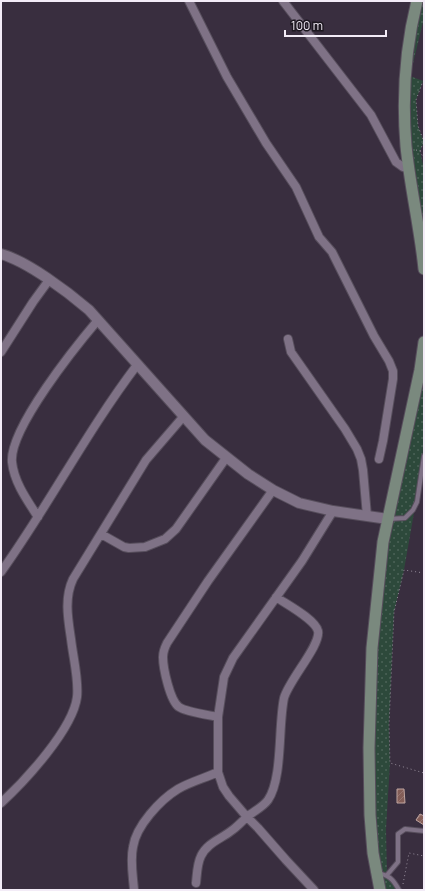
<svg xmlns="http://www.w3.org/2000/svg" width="425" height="891" font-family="Manrope,sans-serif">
  <defs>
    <pattern id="grass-dots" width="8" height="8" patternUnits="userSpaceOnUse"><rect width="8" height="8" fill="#2d493b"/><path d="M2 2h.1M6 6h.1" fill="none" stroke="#4c6358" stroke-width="1.8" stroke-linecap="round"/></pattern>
    <pattern id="building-hatch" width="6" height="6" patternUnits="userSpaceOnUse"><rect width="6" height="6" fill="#835d57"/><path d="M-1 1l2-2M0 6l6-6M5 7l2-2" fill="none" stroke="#957470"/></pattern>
  </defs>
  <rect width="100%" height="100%" fill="#392e3f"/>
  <path fill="url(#grass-dots)" d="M 417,1 L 424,1 L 424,18 L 410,76 L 423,81 L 416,100 L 418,126 L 424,142 L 420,151 L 424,169 L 424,269 L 404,107 Z
    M 424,342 L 424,426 L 422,467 L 404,570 L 394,612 L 389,725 L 390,763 L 386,829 L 387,875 L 399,890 L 380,890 L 370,815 L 377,597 Z"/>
  <path fill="url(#building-hatch)" stroke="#bfa49f" d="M 397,789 L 404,789 L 405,803 L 397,803 Z
    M 420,814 L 424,816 L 424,825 L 416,820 Z"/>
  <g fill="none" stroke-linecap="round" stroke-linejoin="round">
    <g stroke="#574e5c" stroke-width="6">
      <path id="service" d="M 388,519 L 405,518 L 413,510 L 417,502 L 424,456
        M 377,873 C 389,875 393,879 399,890
        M 387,875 L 398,862 L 398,834 L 405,829 L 424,831"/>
    </g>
    <g stroke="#574e5c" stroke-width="10">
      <path id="minor" d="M 189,1 L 227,77 L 266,143 L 296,187 L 319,237 L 332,252 L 374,336 L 389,361 L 393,371 L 393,379 L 383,441 L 379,459
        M 283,1 L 371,115 L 396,162 L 403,167 L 409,169
        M 288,339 L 291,352 L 345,429 L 357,449 L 361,459 L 363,470 L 367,516
        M 1,352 L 33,302 L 49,280
        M 38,517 C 27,500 14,482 12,462 C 9,429 76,346 98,320
        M 101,534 L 124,547 L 129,548 L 145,547 L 165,539 L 176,529 L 226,458
        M 1,572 C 49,505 87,431 137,365
        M 218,717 C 209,715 186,712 179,707 C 170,701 163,668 163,657 C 163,652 165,647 167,643 L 208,581 L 273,490
        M 1,803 C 25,781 73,729 77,697 C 79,680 73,657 71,639 C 68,619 64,598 73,579 L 146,460 L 183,417
        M 196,883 C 197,874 197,864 201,856 C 207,843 221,839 231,831 C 237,827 242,821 247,817 C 254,811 263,807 268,800 C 283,778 278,726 284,698 C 289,680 321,645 318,631 C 315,619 286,604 276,597
        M 134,890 C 133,876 130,861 133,847 C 136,826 160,800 178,789 C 190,782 205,778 218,772
        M 314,890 L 286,860 L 258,828 L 247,817 L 229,796 L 223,787 L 218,772 L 218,717 L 224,677 L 233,658 L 302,561 L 333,511"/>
    </g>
    <g stroke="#574e5c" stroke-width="12">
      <path id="tertiary" d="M 1,254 C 27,261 68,292 89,310 L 205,440 L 248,474 L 273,490 L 299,503 L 333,511 L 388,519"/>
    </g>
    <g stroke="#574e5c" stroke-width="13">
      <path id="secondary" d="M 417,1 C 405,49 402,97 406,146 C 410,187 420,228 424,269
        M 380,890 L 373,853 L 370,815 L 369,748 L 372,648 L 383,542 L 420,370 L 424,342"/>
    </g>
    <path stroke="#978e9c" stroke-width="1" stroke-dasharray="1 3" stroke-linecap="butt" d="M 424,81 L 423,81 L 416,100 L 418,126 L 424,142
      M 416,150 L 420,151 L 424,159
      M 420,151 L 423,143
      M 424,573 L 404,570 L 394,612 L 389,725 L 390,763 L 424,773
      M 424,576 L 424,588
      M 403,884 L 409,853 L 424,856"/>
    <use href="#service" stroke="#7f7286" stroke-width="4"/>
    <use href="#minor" stroke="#7f7286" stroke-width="8"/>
    <use href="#tertiary" stroke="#7f7286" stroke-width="10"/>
    <use href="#secondary" stroke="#7a897e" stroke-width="11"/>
  </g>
  <rect width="425" height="891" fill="none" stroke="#f3ecf7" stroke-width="4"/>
  <path d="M285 30v6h101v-6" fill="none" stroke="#f3ecf7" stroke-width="2"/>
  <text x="291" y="30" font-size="12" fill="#f3ecf7" stroke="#1d1820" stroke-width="3" paint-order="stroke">100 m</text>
</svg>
